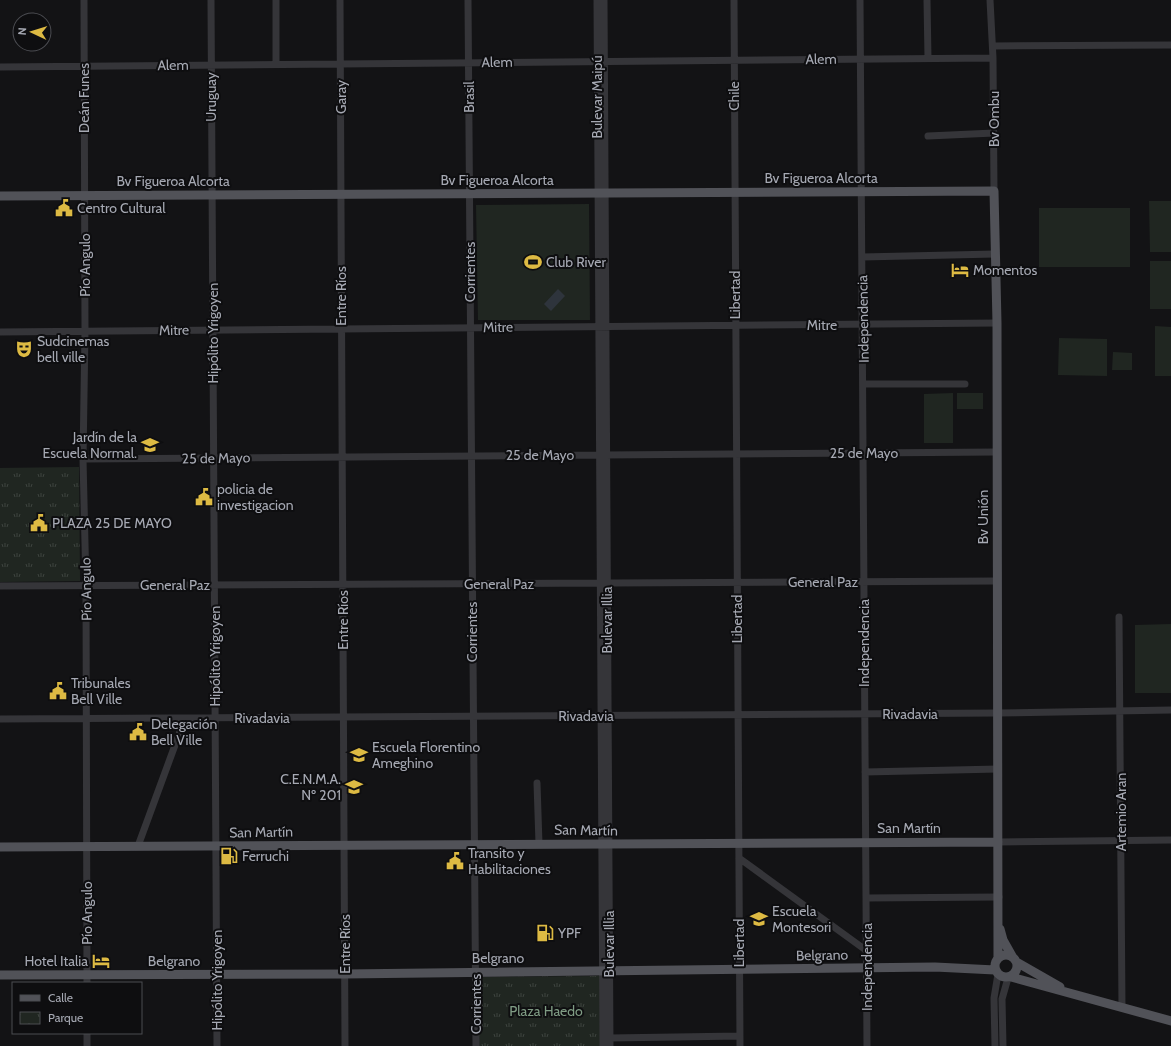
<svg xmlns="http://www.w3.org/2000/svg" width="1171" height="1046" font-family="Cabin,sans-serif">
  <defs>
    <pattern id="park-tufts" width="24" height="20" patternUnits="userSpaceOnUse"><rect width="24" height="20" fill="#202621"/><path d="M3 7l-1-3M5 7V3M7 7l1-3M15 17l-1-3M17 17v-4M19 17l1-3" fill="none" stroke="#3d433f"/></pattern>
  </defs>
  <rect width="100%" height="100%" fill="#131315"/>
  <path fill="url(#park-tufts)" d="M 79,467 L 80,581 L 0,582 L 0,468 Z
    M 600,976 L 601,1046 L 477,1046 L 477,977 Z"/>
  <path fill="#202621" d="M 1149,201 L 1171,201 L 1171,252 L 1150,252 Z
    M 589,204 L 590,320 L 478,320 L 476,205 Z
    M 1039,208 L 1130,208 L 1130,267 L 1039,267 Z
    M 1150,261 L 1171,261 L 1171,309 L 1150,309 Z
    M 1155,326 L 1171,327 L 1171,376 L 1155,376 Z
    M 1059,338 L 1107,339 L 1107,376 L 1058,375 Z
    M 1113,352 L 1132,353 L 1132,370 L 1112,370 Z
    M 953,393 L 953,443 L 924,443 L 924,394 Z
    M 957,393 L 983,393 L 983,409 L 957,409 Z
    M 1171,624 L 1171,693 L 1135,693 L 1135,625 Z"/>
  <path fill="#2e343c" d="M 558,289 L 565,296 L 551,311 L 544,304 Z"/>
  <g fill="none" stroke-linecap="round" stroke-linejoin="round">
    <path stroke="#353539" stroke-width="7" d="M 84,0 L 85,331 L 83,459 L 86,586 L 87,983
      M 211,0 L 217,1046
      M 340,0 L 345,1046
      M 468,0 L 476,1046
      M 597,0 L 603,1046
      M 604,0 L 610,1046
      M 734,0 L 740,1046
      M 860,0 L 867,1046
      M 927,0 L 928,58
      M 990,0 L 993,58 L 994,191
      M 993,46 L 1171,45
      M 276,63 L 276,0
      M 0,67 L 993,58
      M 928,136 L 994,133
      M 862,257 L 995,254
      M 0,332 L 997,323
      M 864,384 L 965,384
      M 83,459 L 997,452
      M 0,586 L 997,581
      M 1119,617 L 1122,1007
      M 0,719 L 997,713 L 1171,710
      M 865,772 L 998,769
      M 537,783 L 539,844
      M 998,842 L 1171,840
      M 138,846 L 185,718
      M 739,858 L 867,951
      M 866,898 L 999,897
      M 87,1033 L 87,1046
      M 610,1038 L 740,1036
      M 995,1046 L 994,998 L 998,974
      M 1003,1046 L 1002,999 L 1008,978"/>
    <path stroke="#515258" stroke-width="9" d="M 0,196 L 994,191 L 997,323 L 998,958
      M 0,847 L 998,842
      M 1000,929 L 1003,940 L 1012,956
      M995 966a11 11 0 1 1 22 0a11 11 0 1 1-22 0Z
      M 1018,963 L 1060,987
      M 0,975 L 345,974 L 935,967 L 995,970
      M 1011,977 L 1171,1021"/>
  </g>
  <defs>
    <g id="civic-bare" transform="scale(1.38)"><path d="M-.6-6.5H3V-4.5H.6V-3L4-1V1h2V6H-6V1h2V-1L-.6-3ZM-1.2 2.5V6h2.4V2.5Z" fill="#ddba43" stroke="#0e0e10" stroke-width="2.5" paint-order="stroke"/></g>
    <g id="stadium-bare" transform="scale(1.38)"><path d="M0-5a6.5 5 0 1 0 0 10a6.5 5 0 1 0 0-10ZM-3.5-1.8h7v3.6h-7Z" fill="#ddba43" stroke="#0e0e10" stroke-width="2.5" paint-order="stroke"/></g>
    <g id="hotel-bare" transform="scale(1.38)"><path d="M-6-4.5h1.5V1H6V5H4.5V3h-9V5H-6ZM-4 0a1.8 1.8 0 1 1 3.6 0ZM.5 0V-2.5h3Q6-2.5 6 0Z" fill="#ddba43" stroke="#0e0e10" stroke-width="2.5" paint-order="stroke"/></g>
    <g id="theatre-bare" transform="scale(1.38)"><path d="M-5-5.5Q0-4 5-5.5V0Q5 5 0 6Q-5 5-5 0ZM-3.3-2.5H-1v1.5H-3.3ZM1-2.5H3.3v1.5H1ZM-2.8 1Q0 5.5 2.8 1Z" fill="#ddba43" stroke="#0e0e10" stroke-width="2.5" paint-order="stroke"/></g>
    <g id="school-bare" transform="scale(1.38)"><path d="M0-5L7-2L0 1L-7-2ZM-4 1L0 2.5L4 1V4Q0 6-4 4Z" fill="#ddba43" stroke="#0e0e10" stroke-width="2.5" paint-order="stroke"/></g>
    <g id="fuel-bare" transform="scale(1.38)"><path d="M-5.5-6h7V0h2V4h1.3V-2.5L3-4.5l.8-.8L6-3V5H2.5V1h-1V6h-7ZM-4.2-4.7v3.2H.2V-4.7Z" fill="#ddba43" stroke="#0e0e10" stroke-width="2.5" paint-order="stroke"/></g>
  </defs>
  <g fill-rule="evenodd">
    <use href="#civic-bare" x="64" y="208"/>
    <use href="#stadium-bare" x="533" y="262"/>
    <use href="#hotel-bare" x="960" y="270"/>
    <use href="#theatre-bare" x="24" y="349"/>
    <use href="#school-bare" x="150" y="445"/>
    <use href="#civic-bare" x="204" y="497"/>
    <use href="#civic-bare" x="39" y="523"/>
    <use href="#civic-bare" x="58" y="691"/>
    <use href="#civic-bare" x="138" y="732"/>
    <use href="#school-bare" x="359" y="755"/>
    <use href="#school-bare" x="354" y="787"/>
    <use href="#fuel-bare" x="229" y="856"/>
    <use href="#civic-bare" x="455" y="861"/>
    <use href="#school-bare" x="759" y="919"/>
    <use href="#fuel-bare" x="545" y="933"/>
    <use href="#hotel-bare" x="101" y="961"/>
  </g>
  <g text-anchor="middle" stroke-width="4" stroke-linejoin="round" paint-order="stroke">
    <g font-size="14" fill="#a6a9b3" stroke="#0e0e10">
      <text transform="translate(821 59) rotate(-1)" y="5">Alem</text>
      <text transform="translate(497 62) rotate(-1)" y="5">Alem</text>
      <text transform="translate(173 65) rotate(-1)" y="5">Alem</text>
      <text transform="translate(734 96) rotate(-90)" y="5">Chile</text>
      <text transform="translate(211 97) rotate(-90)" y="5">Uruguay</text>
      <text transform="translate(341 97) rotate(-90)" y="5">Garay</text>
      <text transform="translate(469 97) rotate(-90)" y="5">Brasil</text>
      <text transform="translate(597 97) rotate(-90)" y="5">Bulevar Maipú</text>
      <text transform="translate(84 98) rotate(-90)" y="5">Deán Funes</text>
      <text transform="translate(994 119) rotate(-90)" y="5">Bv Ombu</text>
      <text x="821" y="183">Bv Figueroa Alcorta</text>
      <text x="497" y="185">Bv Figueroa Alcorta</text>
      <text x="173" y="186">Bv Figueroa Alcorta</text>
      <text transform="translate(85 265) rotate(-90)" y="5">Pío Angulo</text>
      <text transform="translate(470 272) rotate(-90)" y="5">Corrientes</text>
      <text transform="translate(735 295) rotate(-90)" y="5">Libertad</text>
      <text transform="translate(341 296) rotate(-90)" y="5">Entre Ríos</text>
      <text transform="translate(863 319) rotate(-91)" y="5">Independencia</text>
      <text x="822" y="330">Mitre</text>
      <text transform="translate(498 327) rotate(-1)" y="5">Mitre</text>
      <text transform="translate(174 330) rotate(-1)" y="5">Mitre</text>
      <text transform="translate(213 333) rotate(-90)" y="5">Hipólito Yrigoyen</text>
      <text x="864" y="458">25 de Mayo</text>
      <text x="540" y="460">25 de Mayo</text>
      <text transform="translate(216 458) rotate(-1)" y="5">25 de Mayo</text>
      <text transform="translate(983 517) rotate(-90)" y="5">Bv Unión</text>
      <text x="823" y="587">General Paz</text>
      <text x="499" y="589">General Paz</text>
      <text x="175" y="590">General Paz</text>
      <text transform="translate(86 589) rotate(-91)" y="5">Pío Angulo</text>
      <text transform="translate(737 619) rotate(-90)" y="5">Libertad</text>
      <text transform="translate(343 620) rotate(-90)" y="5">Entre Ríos</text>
      <text transform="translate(607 620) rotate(-90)" y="5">Bulevar Illia</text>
      <text transform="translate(472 632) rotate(-90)" y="5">Corrientes</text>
      <text transform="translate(864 643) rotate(-90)" y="5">Independencia</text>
      <text transform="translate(215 656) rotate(-90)" y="5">Hipólito Yrigoyen</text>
      <text x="910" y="719">Rivadavia</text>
      <text x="586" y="721">Rivadavia</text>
      <text x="262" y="723">Rivadavia</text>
      <text transform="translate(1121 812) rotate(-90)" y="5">Artemio Aran</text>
      <text x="909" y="833">San Martín</text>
      <text transform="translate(586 830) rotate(1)" y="5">San Martín</text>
      <text transform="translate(261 832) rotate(-1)" y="5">San Martín</text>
      <text transform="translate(87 913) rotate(-90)" y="5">Pío Angulo</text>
      <text transform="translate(739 943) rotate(-90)" y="5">Libertad</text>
      <text transform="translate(345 944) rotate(-90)" y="5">Entre Ríos</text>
      <text transform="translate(609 944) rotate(-90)" y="5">Bulevar Illia</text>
      <text transform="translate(822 955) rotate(-1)" y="5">Belgrano</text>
      <text x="498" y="963">Belgrano</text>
      <text x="174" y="966">Belgrano</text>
      <text transform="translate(867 967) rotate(-90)" y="5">Independencia</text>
      <text transform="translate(217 980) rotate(-90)" y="5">Hipólito Yrigoyen</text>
      <text transform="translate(476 1004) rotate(-90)" y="5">Corrientes</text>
    </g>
    <g font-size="14" fill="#a6a9b3" stroke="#0e0e10" text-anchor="start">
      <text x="77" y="213">Centro Cultural</text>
      <text x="546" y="267">Club River</text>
      <text x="973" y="275">Momentos</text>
      <text x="37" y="346">Sudcinemas<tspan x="37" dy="16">bell ville</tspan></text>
      <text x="137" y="442" text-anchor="end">Jardín de la<tspan x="137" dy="16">Escuela Normal.</tspan></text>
      <text x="217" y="494">policia de<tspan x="217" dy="16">investigacion</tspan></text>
      <text x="52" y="528">PLAZA 25 DE MAYO</text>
      <text x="71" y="688">Tribunales<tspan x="71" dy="16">Bell Ville</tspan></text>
      <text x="151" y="729">Delegación<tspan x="151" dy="16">Bell Ville</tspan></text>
      <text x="372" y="752">Escuela Florentino<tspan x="372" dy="16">Ameghino</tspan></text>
      <text x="341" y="784" text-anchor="end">C.E.N.M.A.<tspan x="341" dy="16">Nº 201</tspan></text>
      <text x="468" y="858">Transito y<tspan x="468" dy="16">Habilitaciones</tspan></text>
      <text x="242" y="861">Ferruchi</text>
      <text x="772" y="916">Escuela<tspan x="772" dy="16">Montesori</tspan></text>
      <text x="558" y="938">YPF</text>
      <text x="88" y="966" text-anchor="end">Hotel Italia</text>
    </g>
    <g font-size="14" fill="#7f9c84" stroke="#0e0e10">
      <text x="546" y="1016">Plaza Haedo</text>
    </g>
  </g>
  <rect x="12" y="982" width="130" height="52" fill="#0e0e10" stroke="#4b4c51"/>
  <rect x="20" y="995" width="20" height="6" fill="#515258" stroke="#4b4c51"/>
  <text x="48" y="1002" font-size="12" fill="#a6a9b3">Calle</text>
  <rect x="20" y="1012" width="20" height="12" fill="url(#park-tufts)" stroke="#4b4c51"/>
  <text x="48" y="1022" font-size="12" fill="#a6a9b3">Parque</text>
  <g transform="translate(32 32) rotate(274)"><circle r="19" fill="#0e0e10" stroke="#4b4c51"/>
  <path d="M0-3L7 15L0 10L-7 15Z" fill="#ddba43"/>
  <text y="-6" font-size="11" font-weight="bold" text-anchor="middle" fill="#a6a9b3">N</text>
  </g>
</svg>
